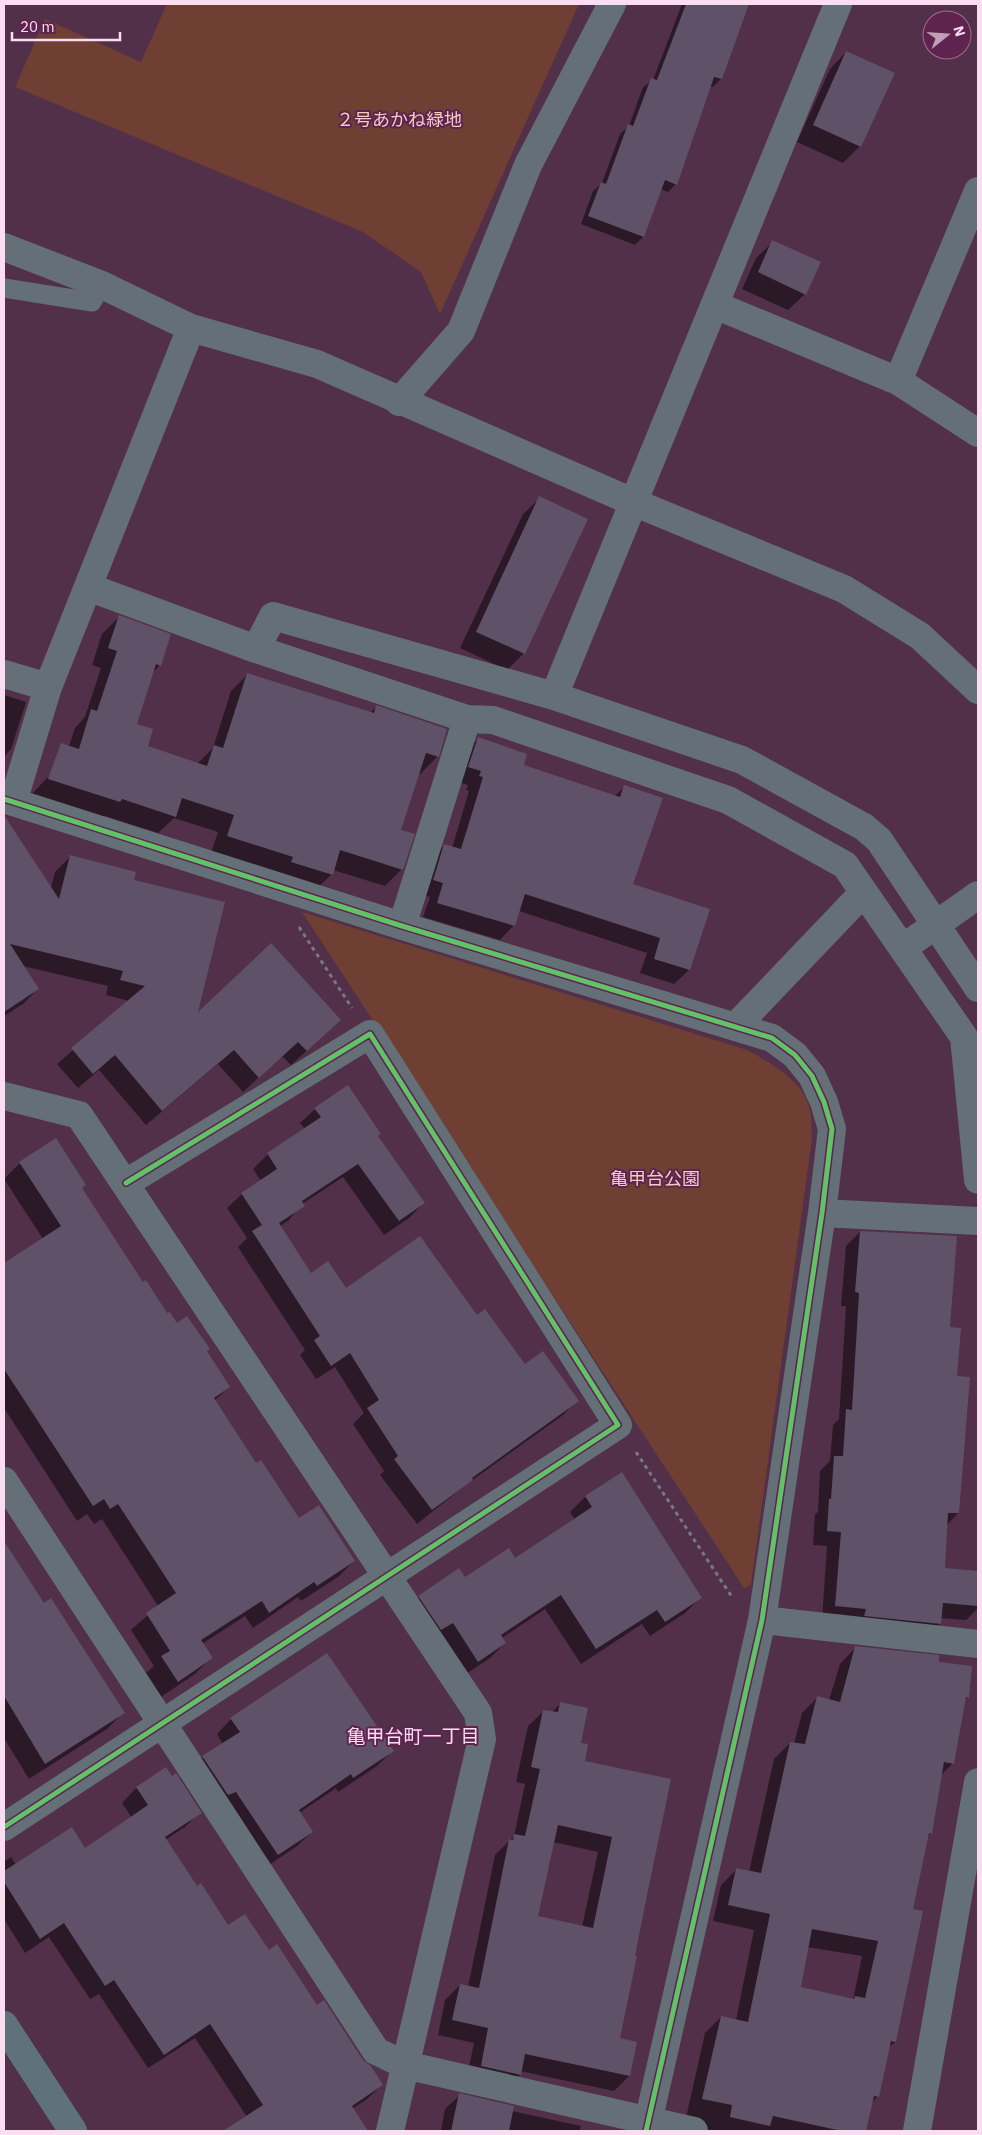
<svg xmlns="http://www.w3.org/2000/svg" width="982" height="2135" font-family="'IBM Plex Sans','Noto Sans JP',sans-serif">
  <rect width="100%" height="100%" fill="#523049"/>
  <path fill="#6f3f33" d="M 167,4 L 579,4 L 440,314 L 421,272 L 363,232 L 15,87 L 45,19 L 141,62 Z
    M 302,912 L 747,1050 C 771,1063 804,1081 810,1110 C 812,1119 811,1129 812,1138 L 751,1585 L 744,1588 Z"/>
  <path fill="#0007" fill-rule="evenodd" d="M 682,4 L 748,4 L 721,79 L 713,87 L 710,86 L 676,184 L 668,192 L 660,189 L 643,237 L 635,245 L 581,224 L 593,191 L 602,183 L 620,134 L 629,126 L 643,87 L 653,80 Z
    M 846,52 L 893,74 L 860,146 L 843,163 L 797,142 L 830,69 Z
    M 773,242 L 805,294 L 788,310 L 742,289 L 756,258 Z
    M 540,498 L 586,520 L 523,654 L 507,670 L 460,648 L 523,514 Z
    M 119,617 L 160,665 L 152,673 L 135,725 L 146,747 L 197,764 L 213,748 L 231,691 L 248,674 L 370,713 L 376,707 L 446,730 L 437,757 L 420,774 L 418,773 L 400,831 L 402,869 L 385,886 L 333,870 L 332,874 L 314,891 L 211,853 L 218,832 L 174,818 L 158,833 L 105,816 L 102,819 L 30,796 L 46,779 L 61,770 L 75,728 L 85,717 L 101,668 L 92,665 L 102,634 Z
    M 4,695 L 26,702 L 11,749 L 4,757 Z
    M 478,739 L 522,766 L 615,796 L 624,787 L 632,885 L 708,910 L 689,970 L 674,984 L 640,973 L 647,953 L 519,911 L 514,925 L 500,940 L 423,917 L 430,897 L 419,894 L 430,859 L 445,845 L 452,848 L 469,791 L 466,790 L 468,785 L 455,781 L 464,753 Z
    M 10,825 L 51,888 L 55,872 L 70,857 L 132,881 L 196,1015 L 324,1035 L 291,1065 L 282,1056 L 243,1092 L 218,1064 L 146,1125 L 99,1070 L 78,1088 L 57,1064 L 129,1001 L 106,995 L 108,986 L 23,966 L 38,989 L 23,1004 L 4,1016 L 4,829 Z
    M 315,1109 L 376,1137 L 424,1203 L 409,1218 L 384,1235 L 343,1177 L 302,1204 L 289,1220 L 279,1227 L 310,1274 L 345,1290 L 477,1317 L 525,1366 L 577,1400 L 563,1415 L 467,1484 L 417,1524 L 380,1475 L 384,1471 L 353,1424 L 364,1413 L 335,1367 L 316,1379 L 300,1355 L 305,1350 L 238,1247 L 247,1238 L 227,1208 L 242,1194 L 261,1181 L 253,1169 L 268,1154 L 305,1129 L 300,1123 Z
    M 20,1163 L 81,1188 L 143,1284 L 167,1315 L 206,1351 L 229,1387 L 214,1401 L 256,1465 L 298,1520 L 354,1561 L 338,1577 L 301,1601 L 298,1597 L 253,1628 L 245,1616 L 202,1644 L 211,1658 L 195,1674 L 161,1697 L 146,1673 L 154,1666 L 131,1630 L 158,1606 L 102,1519 L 94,1524 L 87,1514 L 77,1521 L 4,1408 L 4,1265 L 43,1239 L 4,1179 Z
    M 860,1232 L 949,1328 L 956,1377 L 958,1513 L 947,1525 L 944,1569 L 978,1572 L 978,1608 L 966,1620 L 940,1618 L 940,1624 L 926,1638 L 822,1620 L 827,1546 L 813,1545 L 815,1514 L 818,1512 L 820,1471 L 830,1461 L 833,1425 L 839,1419 L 846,1306 L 841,1306 L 846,1246 Z
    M 621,1474 L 700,1598 L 685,1613 L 650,1636 L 642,1624 L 581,1664 L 545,1609 L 502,1638 L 505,1643 L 490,1658 L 463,1676 L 404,1612 L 419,1596 L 515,1560 L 575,1520 L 570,1512 L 585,1497 Z
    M 9,1552 L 43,1605 L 123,1713 L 107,1729 L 29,1779 L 4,1738 L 4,1555 Z
    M 856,1647 L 937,1663 L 968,1697 L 964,1701 L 953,1763 L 941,1775 L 931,1833 L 926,1838 L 911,1910 L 895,2042 L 888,2048 L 878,2096 L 871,2104 L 865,2131 L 683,2131 L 705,2033 L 721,2017 L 736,2020 L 754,1930 L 713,1921 L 721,1885 L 737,1869 L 749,1872 L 774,1759 L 790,1743 L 794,1744 L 802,1713 L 818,1697 L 829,1700 L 840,1664 ZM 807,1947 L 862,1956 L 853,2000 L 799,1988 Z
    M 561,1703 L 580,1744 L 583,1762 L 643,1904 L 619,2039 L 629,2076 L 614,2091 L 520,2071 L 520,2075 L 504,2090 L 466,2081 L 474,2043 L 438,2035 L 445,2000 L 460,1985 L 468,1987 L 495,1855 L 514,1836 L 525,1784 L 516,1782 L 528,1726 L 544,1711 L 551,1713 ZM 553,1842 L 598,1852 L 582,1927 L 537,1917 Z
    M 231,1719 L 392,1751 L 377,1766 L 338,1792 L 336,1788 L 299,1813 L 312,1832 L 297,1846 L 263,1869 L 188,1772 L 203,1757 L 223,1744 L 217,1734 Z
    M 166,1769 L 200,1812 L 185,1827 L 165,1840 L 197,1888 L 228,1927 L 269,1951 L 382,2085 L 367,2099 L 352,2109 L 363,2125 L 357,2131 L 226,2131 L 247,2117 L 195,2038 L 148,2068 L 99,1994 L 90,1999 L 49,1937 L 25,1953 L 4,1919 L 4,1862 L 11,1857 L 16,1865 L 85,1850 L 132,1818 L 122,1803 L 136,1788 Z
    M 460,2095 L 512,2111 L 581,2126 L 580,2131 L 441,2131 L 445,2109 Z"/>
  <path fill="#5f5167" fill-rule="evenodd" d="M 686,4 L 749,4 L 722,79 L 714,77 L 677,185 L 665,180 L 644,237 L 588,216 L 601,182 L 606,184 L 628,124 L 633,126 L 651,78 L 657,80 Z
    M 846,51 L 895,73 L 861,147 L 813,125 Z
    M 772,240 L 821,262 L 806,295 L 758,272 Z
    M 539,496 L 588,519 L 525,654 L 476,632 Z
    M 119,615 L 171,634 L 161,666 L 156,664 L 137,724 L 153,729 L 148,746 L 207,766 L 214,745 L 223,748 L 247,673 L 374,713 L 376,705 L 447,729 L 439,757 L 426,753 L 401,830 L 415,834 L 403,870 L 340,850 L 333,875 L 291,862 L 293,857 L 227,836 L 234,815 L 182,798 L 176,817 L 122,799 L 120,802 L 48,779 L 61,743 L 79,749 L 91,709 L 97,711 L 117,651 L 108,648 Z
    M 478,737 L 527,754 L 524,765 L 620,797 L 624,785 L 663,798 L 633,884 L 710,909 L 690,970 L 654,959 L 660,938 L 525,894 L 515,926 L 437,903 L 443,883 L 433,880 L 444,844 L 461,849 L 483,777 L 479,776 L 481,771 L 468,767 Z
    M 4,815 L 59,899 L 70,855 L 136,872 L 134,880 L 225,902 L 198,1012 L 271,943 L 341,1020 L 307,1051 L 298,1042 L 259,1078 L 234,1050 L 162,1111 L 115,1055 L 93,1074 L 71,1048 L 145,986 L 120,980 L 123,971 L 10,944 L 39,989 L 4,1012 Z
    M 348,1085 L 381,1134 L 378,1136 L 425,1203 L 399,1221 L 358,1164 L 302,1201 L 305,1206 L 279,1223 L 311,1273 L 328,1261 L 346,1288 L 420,1236 L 477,1315 L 485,1309 L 525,1364 L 543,1351 L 579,1401 L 472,1478 L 473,1480 L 432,1510 L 394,1459 L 398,1456 L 367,1408 L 379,1400 L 350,1353 L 331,1366 L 314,1340 L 320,1336 L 252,1231 L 262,1225 L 241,1193 L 277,1169 L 267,1153 L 321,1117 L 314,1108 Z
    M 56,1138 L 86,1185 L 82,1188 L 143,1282 L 146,1280 L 167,1313 L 170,1312 L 177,1323 L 187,1316 L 210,1349 L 207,1351 L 230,1387 L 214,1398 L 256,1463 L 261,1460 L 299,1518 L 319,1505 L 355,1561 L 317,1586 L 314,1582 L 269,1613 L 262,1601 L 201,1640 L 213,1658 L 178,1682 L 161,1656 L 170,1651 L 146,1613 L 176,1593 L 118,1504 L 110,1509 L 104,1499 L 93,1506 L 4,1369 L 4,1263 L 61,1226 L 19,1162 Z
    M 860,1231 L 957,1236 L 950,1327 L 961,1328 L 957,1376 L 970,1377 L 959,1513 L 948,1513 L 945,1568 L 978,1571 L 978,1606 L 943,1603 L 941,1624 L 864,1616 L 866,1609 L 835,1606 L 841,1532 L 827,1531 L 829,1499 L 831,1499 L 834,1456 L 843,1456 L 846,1409 L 852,1410 L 859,1293 L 855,1292 Z
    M 622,1472 L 702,1598 L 665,1622 L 657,1610 L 596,1649 L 561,1595 L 501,1635 L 506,1643 L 478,1662 L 453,1623 L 441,1630 L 418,1596 L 459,1568 L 465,1577 L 509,1548 L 515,1558 L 592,1507 L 585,1496 Z
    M 4,1541 L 44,1603 L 51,1598 L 125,1713 L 45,1764 L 4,1696 Z
    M 855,1646 L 939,1655 L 939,1662 L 972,1666 L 969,1698 L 966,1697 L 954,1764 L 944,1762 L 932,1834 L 929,1833 L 913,1909 L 923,1911 L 896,2042 L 891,2041 L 879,2097 L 874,2096 L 866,2131 L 842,2131 L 773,2116 L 770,2126 L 730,2117 L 732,2105 L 702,2099 L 721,2016 L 748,2022 L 770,1914 L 728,1905 L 736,1868 L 761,1873 L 790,1742 L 805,1744 L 817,1696 L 840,1702 ZM 812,1929 L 878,1941 L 865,1998 L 855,1996 L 854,1999 L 801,1987 Z
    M 327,1653 L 394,1751 L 353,1778 L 351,1774 L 299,1810 L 313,1832 L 278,1855 L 236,1792 L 228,1795 L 202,1756 L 240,1732 L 230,1718 Z
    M 560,1702 L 588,1708 L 581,1743 L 588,1744 L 585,1761 L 671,1779 L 645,1905 L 635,1956 L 637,1956 L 620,2038 L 637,2042 L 630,2076 L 525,2054 L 521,2075 L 481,2066 L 488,2028 L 452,2020 L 460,1984 L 479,1988 L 509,1839 L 513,1840 L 514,1834 L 525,1836 L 540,1769 L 531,1767 L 543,1710 L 558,1712 ZM 558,1825 L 612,1837 L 593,1928 L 538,1916 Z
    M 166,1767 L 172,1776 L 176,1773 L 202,1813 L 165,1837 L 197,1886 L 201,1883 L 228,1925 L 245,1914 L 269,1950 L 277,1944 L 317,2005 L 324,2000 L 363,2060 L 371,2066 L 383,2085 L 352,2106 L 368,2131 L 223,2131 L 263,2105 L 210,2024 L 164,2055 L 114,1980 L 105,1986 L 64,1923 L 40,1939 L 4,1882 L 4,1871 L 72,1827 L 85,1848 L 148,1805 L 136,1787 Z
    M 459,2093 L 514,2106 L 509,2131 L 451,2131 Z"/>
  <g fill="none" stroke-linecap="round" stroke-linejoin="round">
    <path stroke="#777883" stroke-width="3" stroke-dasharray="4 4" stroke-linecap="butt" d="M 299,927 L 352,1008
      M 636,1452 L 732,1597"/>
    <path stroke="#646f78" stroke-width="19" d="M 4,288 L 92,302 L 102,285"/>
    <path stroke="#646f78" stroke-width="28" d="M 4,247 L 102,285 L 191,328 L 317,364 L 633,502 L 844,589 L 920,636 L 978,690
      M 715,305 L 898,381 L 978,433
      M 898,381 L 978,191
      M 399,402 L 461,331 L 528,165 L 612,4
      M 88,587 L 256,649 L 467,719 L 493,720 L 728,800 L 845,865 L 964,1037 L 978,1180
      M 256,649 L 273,616 L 554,696 L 742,760 L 864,827 L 879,840 L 978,988
      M 4,674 L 48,687
      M 554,696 L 838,4
      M 4,799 L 402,926 L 772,1038 L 795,1055 L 812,1076 L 824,1102 L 832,1129 L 822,1213 L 762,1620 L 646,2131
      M 13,802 L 48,687 L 191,328
      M 402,926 L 467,719
      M 903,948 L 978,895
      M 735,1027 L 864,892
      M 4,1096 L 79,1115 L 478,1713 L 482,1739 L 390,2131
      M 822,1213 L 978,1221
      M 4,1481 L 376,2051 L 405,2065 L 694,2131
      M 762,1620 L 978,1644
      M 4,1827 L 618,1425 L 370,1034 L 126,1183
      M 917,2131 L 978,1782"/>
    <path stroke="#5f727c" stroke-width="28" d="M 4,2025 L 73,2131"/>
    <g stroke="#5f2350" stroke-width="8">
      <path id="cycleway" d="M 4,799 L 402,926 L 772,1038 L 795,1055 L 812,1076 L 824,1102 L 832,1129 L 822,1213 L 762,1620 L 646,2131
        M 4,1827 L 618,1425 L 370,1034 L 126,1183"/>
    </g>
    <use href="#cycleway" stroke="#61c268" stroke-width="5"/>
  </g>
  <g text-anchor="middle" stroke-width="4" stroke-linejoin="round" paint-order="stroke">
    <g font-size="18" fill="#f5ccbf" stroke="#5f2350">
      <text x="399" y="126">２号あかね緑地</text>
      <text x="655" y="1185">亀甲台公園</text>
    </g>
    <g font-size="19" fill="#fbddf1" stroke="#5f2350">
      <text x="413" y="1743">亀甲台町一丁目</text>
    </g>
  </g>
  <rect width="982" height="2135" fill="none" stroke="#fbddf1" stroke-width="10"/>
  <g transform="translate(947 35) rotate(73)"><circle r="24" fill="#5f2350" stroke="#9d6d90"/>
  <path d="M0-4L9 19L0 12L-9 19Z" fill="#c0a0b6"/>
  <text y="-8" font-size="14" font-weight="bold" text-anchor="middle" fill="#fbddf1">N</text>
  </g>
  <path d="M12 32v8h108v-8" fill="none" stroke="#fbddf1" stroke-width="2.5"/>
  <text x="20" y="32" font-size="15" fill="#fbddf1" stroke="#5f2350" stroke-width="4" paint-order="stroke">20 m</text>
</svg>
